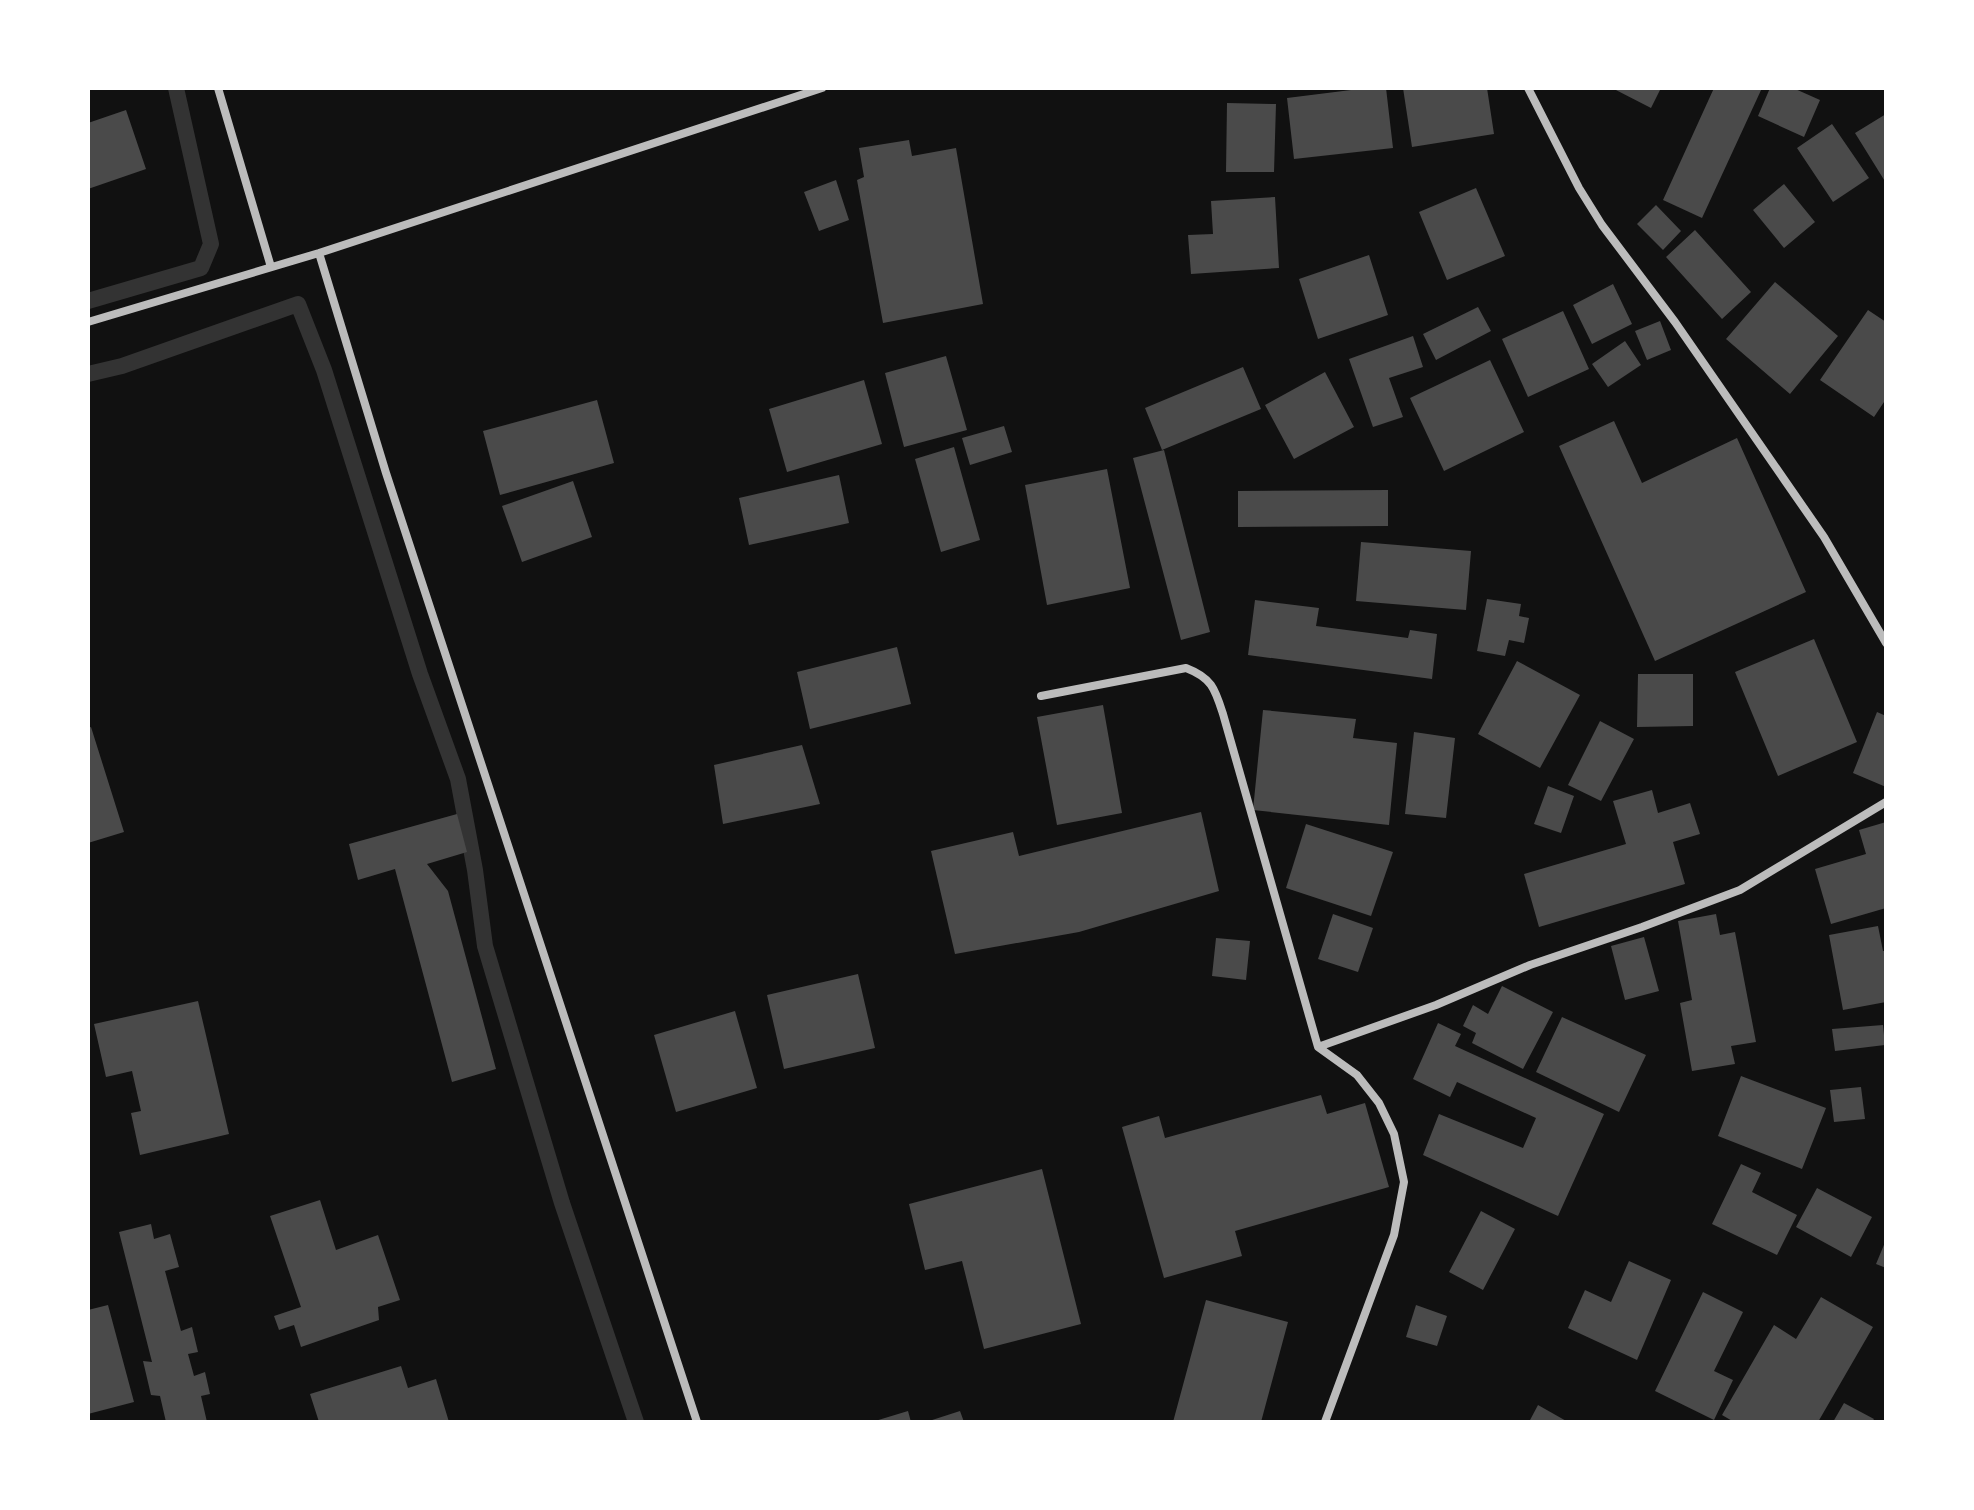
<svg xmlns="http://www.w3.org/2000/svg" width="1974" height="1510" font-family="'DejaVu Sans',sans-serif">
  <rect width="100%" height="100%" fill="#111"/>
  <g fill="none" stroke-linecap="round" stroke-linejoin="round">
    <path stroke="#333" stroke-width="16" d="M 88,301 L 201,268 L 211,244 L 176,88
      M 88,374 L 122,366 L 298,304 L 324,370 L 420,674 L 458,779 L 475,870 L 485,946 L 562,1203 L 636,1422"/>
  </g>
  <path fill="#4a4a4a" d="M 1367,88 L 1386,88 L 1393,148 L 1294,159 L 1287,98 Z
    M 1403,88 L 1487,88 L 1494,134 L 1412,147 Z
    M 1612,88 L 1661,88 L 1651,108 Z
    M 1714,88 L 1762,88 L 1702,218 L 1663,200 Z
    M 1770,88 L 1793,88 L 1820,100 L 1804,137 L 1758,116 Z
    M 1227,103 L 1276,104 L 1274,172 L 1226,172 Z
    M 126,110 L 146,169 L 88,189 L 88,123 Z
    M 1886,114 L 1886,183 L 1855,133 Z
    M 1832,124 L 1869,178 L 1833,202 L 1797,148 Z
    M 909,140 L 912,156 L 956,148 L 983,304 L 883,323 L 857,180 L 864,177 L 859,148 Z
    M 836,180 L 849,220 L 819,231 L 804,192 Z
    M 1784,184 L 1815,222 L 1784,248 L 1753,210 Z
    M 1476,188 L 1505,256 L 1447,280 L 1419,212 Z
    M 1275,197 L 1279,268 L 1191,274 L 1188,235 L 1213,234 L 1211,201 Z
    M 1656,205 L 1681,231 L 1663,250 L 1637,224 Z
    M 1695,230 L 1751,292 L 1722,319 L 1666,257 Z
    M 1369,255 L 1388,315 L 1318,339 L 1299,279 Z
    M 1775,282 L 1838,336 L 1790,394 L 1726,339 Z
    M 1613,284 L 1632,324 L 1592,344 L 1573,305 Z
    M 1478,307 L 1491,331 L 1436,360 L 1423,334 Z
    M 1868,310 L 1886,322 L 1886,399 L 1874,417 L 1820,380 Z
    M 1563,311 L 1589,369 L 1528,397 L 1502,339 Z
    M 1660,321 L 1671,350 L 1647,360 L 1635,331 Z
    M 1413,336 L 1423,367 L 1389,378 L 1403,417 L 1373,427 L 1349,359 Z
    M 1625,341 L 1641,365 L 1608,387 L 1592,364 Z
    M 946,356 L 967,430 L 904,447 L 885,373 Z
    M 1490,360 L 1524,432 L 1444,471 L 1410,398 Z
    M 1243,367 L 1261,409 L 1162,450 L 1145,408 Z
    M 1325,372 L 1354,427 L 1294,459 L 1265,405 Z
    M 864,380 L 882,444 L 787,472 L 769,409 Z
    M 597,400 L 614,463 L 500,495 L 483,431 Z
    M 1614,421 L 1642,483 L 1737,438 L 1806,592 L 1655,661 L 1559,446 Z
    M 1004,426 L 1012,452 L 970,465 L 962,438 Z
    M 954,447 L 980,540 L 941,552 L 915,459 Z
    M 1164,450 L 1210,632 L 1181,640 L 1133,458 Z
    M 1107,469 L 1130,588 L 1047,605 L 1025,485 Z
    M 839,475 L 849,523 L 749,545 L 739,498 Z
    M 573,481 L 592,537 L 522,562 L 502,506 Z
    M 1388,490 L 1388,526 L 1238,527 L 1238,491 Z
    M 1361,542 L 1471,551 L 1466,610 L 1356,601 Z
    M 1487,599 L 1521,604 L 1519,616 L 1529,618 L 1524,643 L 1509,640 L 1505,656 L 1477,651 Z
    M 1255,600 L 1319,608 L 1316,626 L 1408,638 L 1410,630 L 1437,634 L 1432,679 L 1248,655 Z
    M 1814,639 L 1857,742 L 1778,776 L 1735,672 Z
    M 897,647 L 911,704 L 810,729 L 797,672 Z
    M 1517,661 L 1580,695 L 1540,768 L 1478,734 Z
    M 1638,674 L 1693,674 L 1693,726 L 1637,727 Z
    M 1103,705 L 1122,813 L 1057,825 L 1037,717 Z
    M 1263,710 L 1356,719 L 1353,738 L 1397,743 L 1389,825 L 1253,810 Z
    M 1877,712 L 1886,716 L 1886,787 L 1853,773 Z
    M 1600,721 L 1634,739 L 1601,801 L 1568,785 Z
    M 91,727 L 124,832 L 88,843 L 88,728 Z
    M 1414,732 L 1455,738 L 1446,818 L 1405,814 Z
    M 802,745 L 820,804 L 723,824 L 714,765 Z
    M 1548,786 L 1574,796 L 1561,833 L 1534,824 Z
    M 1652,790 L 1658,813 L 1690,803 L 1700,834 L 1673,842 L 1685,884 L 1539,927 L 1524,874 L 1626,844 L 1613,801 Z
    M 1201,812 L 1219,891 L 1079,932 L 955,954 L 931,851 L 1013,832 L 1019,856 Z
    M 457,814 L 467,852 L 427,864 L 448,891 L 496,1069 L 452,1082 L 395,869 L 358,880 L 349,844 Z
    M 1886,822 L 1886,908 L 1831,924 L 1815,869 L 1866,854 L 1859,830 Z
    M 1306,824 L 1393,852 L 1371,916 L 1286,888 Z
    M 1333,914 L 1373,928 L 1358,972 L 1318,959 Z
    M 1716,914 L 1720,935 L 1735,932 L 1756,1042 L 1731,1046 L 1735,1064 L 1692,1071 L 1680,1003 L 1692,1000 L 1678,921 Z
    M 1878,926 L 1883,951 L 1886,951 L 1886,1002 L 1843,1010 L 1829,935 Z
    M 1644,937 L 1659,991 L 1625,1000 L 1611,946 Z
    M 1216,938 L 1250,941 L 1246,980 L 1212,976 Z
    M 858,974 L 875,1048 L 784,1069 L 767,995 Z
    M 1502,986 L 1553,1012 L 1523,1069 L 1472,1043 L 1476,1033 L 1463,1026 L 1473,1005 L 1488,1014 Z
    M 198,1001 L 229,1134 L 140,1155 L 131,1113 L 141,1111 L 132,1071 L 106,1077 L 94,1024 Z
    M 735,1011 L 757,1088 L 676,1112 L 654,1035 Z
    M 1562,1017 L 1646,1055 L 1619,1112 L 1536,1072 Z
    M 1438,1023 L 1461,1034 L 1455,1046 L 1604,1114 L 1558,1216 L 1423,1155 L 1439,1114 L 1523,1148 L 1536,1118 L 1457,1082 L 1450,1097 L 1413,1079 Z
    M 1883,1025 L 1885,1045 L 1835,1051 L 1832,1029 Z
    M 1741,1076 L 1826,1108 L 1802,1169 L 1718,1136 Z
    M 1861,1087 L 1865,1119 L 1834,1122 L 1830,1090 Z
    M 1321,1095 L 1327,1114 L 1365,1103 L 1389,1187 L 1235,1231 L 1242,1256 L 1164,1278 L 1122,1127 L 1159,1116 L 1165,1138 Z
    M 1741,1164 L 1761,1173 L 1752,1192 L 1797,1215 L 1777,1255 L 1712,1224 Z
    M 1042,1169 L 1081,1324 L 984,1349 L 962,1261 L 925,1270 L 909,1204 Z
    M 1817,1188 L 1872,1217 L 1851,1257 L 1796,1227 Z
    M 320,1200 L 336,1250 L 378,1235 L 400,1300 L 378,1307 L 379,1320 L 301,1347 L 294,1325 L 279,1330 L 274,1316 L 301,1307 L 270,1216 Z
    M 1481,1211 L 1515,1229 L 1483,1290 L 1449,1272 Z
    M 151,1224 L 154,1239 L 170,1234 L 179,1267 L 165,1271 L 181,1331 L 192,1327 L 198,1352 L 188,1354 L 194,1376 L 205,1372 L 210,1394 L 201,1396 L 207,1422 L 166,1422 L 160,1396 L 151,1395 L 143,1361 L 152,1362 L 119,1232 Z
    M 1886,1240 L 1886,1268 L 1876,1264 Z
    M 1629,1261 L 1671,1280 L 1637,1360 L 1568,1328 L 1585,1290 L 1611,1302 Z
    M 1703,1292 L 1743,1312 L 1714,1371 L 1733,1380 L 1714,1420 L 1655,1391 Z
    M 1821,1297 L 1873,1327 L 1818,1422 L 1734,1422 L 1722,1415 L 1774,1325 L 1796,1339 Z
    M 1206,1300 L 1288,1322 L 1261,1422 L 1173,1422 Z
    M 108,1305 L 134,1402 L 88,1414 L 88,1310 Z
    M 1416,1305 L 1447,1316 L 1437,1346 L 1406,1337 Z
    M 401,1366 L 408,1388 L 436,1379 L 449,1422 L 319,1422 L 310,1394 Z
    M 1844,1403 L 1874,1419 L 1872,1422 L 1833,1422 Z
    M 1538,1405 L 1568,1422 L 1529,1422 Z
    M 908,1411 L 911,1422 L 875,1422 L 875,1421 Z
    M 960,1411 L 964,1422 L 929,1422 L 929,1421 Z"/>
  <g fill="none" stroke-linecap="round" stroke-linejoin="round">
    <path stroke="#bcbcbc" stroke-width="8" d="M 218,88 L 271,267
      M 1528,88 L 1579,188 L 1602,225 L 1675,322 L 1824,537 L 1886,643
      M 319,253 L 386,473 L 697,1422
      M 88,322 L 319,253 L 822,88
      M 1041,696 L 1186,668 C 1212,678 1215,689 1223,714 L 1318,1047 L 1357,1075 L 1379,1103 L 1394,1134 L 1404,1182 L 1394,1235 L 1325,1422
      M 1318,1047 L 1436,1005 L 1530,965 L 1642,927 L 1740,890 L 1886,802"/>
  </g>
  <rect width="1974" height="1510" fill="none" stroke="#ffffff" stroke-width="180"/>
</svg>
